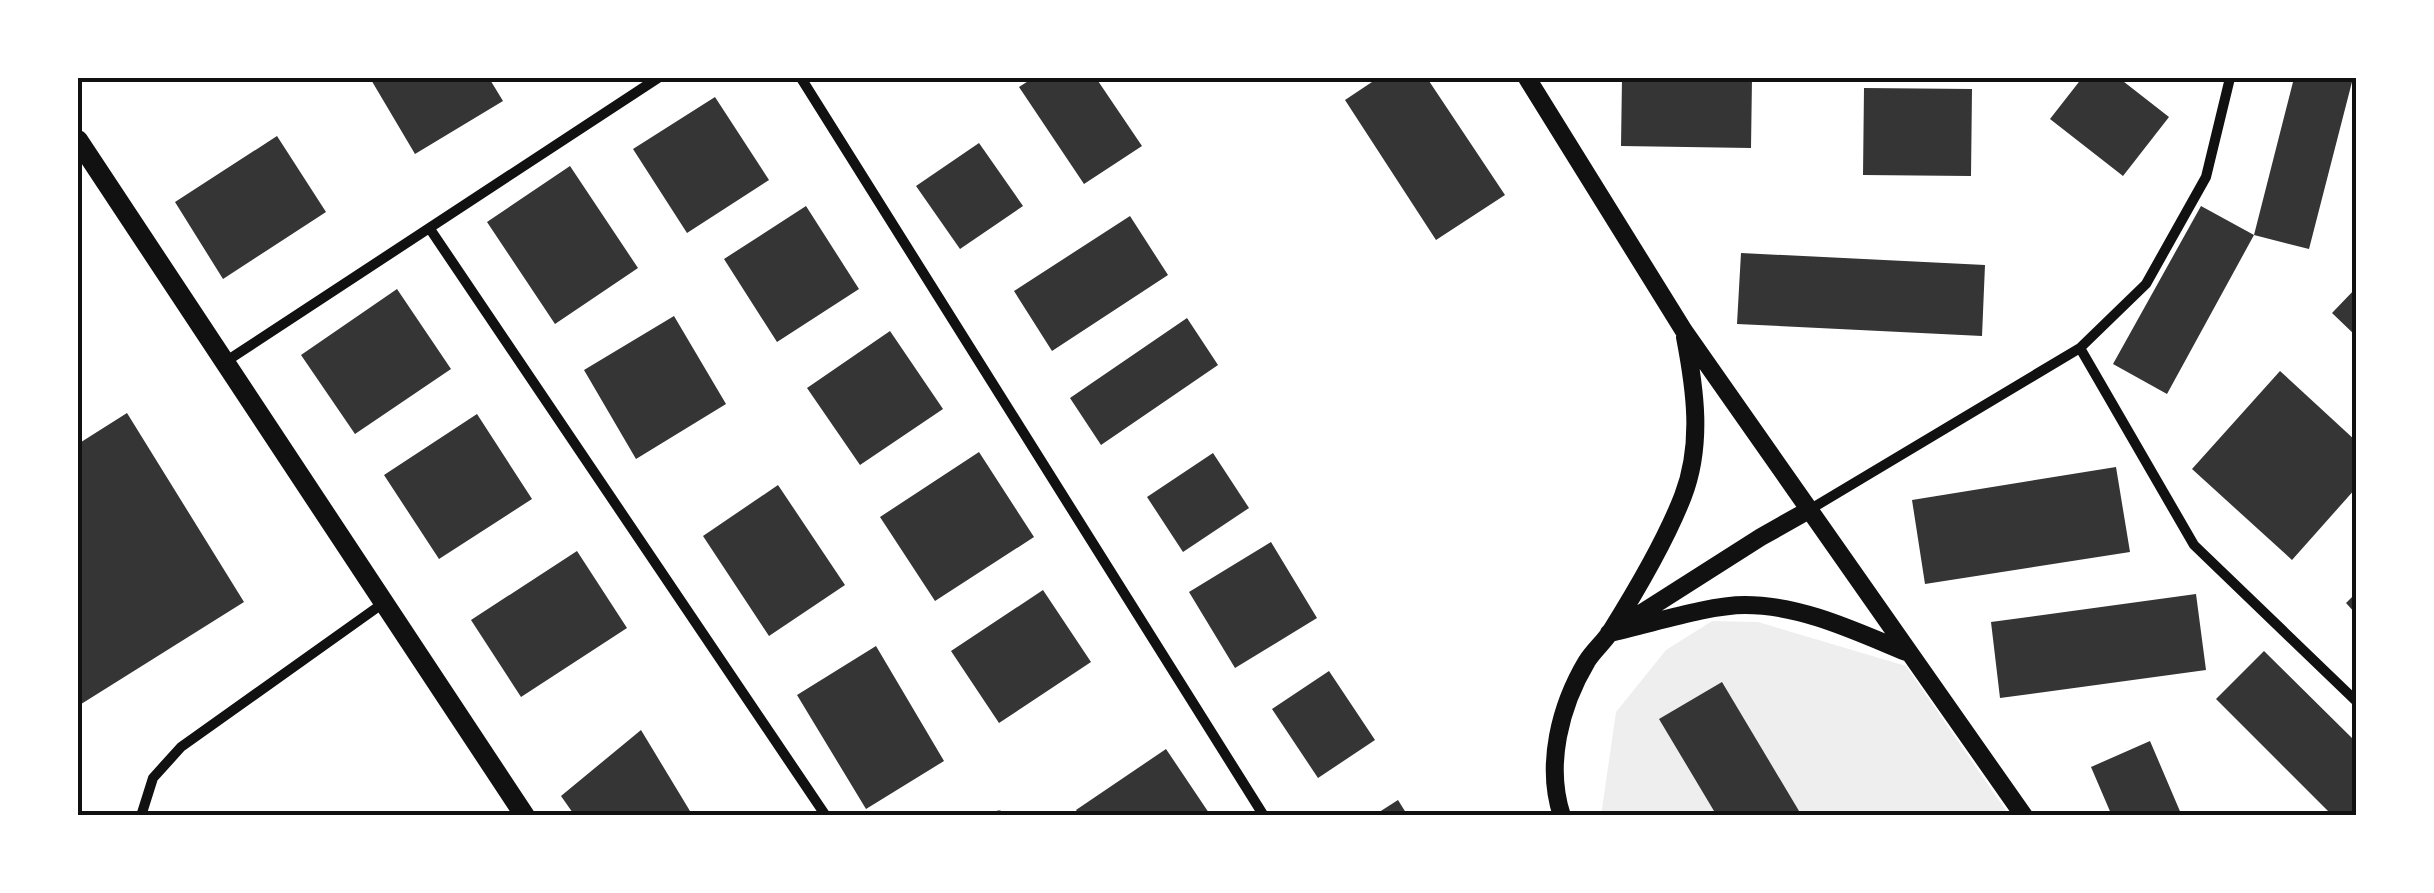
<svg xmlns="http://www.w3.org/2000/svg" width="2434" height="893" font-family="Merriweather,serif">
  <rect width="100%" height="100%" fill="#fff"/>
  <path fill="#eee" d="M 1712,621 L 1758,622 L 1906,666 L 2009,815 L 1601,816 L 1616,712 L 1666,650 Z"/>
  <path fill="#353535" d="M 370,78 L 489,78 L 503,101 L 415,154 Z
    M 1033,78 L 1096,78 L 1142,146 L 1084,184 L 1019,87 Z
    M 1378,78 L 1427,78 L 1505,195 L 1436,240 L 1345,100 Z
    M 1622,78 L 1752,78 L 1751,148 L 1621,146 Z
    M 2082,78 L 2119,78 L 2169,117 L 2123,176 L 2050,119 Z
    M 2294,78 L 2353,78 L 2309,249 L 2254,235 L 2167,394 L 2113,364 L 2201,206 L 2254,235 Z
    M 1864,88 L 1972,89 L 1971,176 L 1863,175 Z
    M 715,97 L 769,180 L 687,233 L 633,149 Z
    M 277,136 L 326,212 L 223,279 L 175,202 Z
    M 979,143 L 1023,206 L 960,249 L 916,186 Z
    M 570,166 L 638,268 L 555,324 L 487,222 Z
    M 806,206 L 859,289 L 777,342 L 724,259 Z
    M 1130,216 L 1168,275 L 1052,351 L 1014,291 Z
    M 1741,253 L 1985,265 L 1982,336 L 1737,324 Z
    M 2356,288 L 2356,336 L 2332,313 Z
    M 397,289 L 451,369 L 355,434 L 301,355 Z
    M 674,316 L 726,404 L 636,459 L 584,370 Z
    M 1187,318 L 1218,365 L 1101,445 L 1070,398 Z
    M 890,331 L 943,409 L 860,465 L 807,388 Z
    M 2280,371 L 2356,441 L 2356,488 L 2292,560 L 2192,469 Z
    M 127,413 L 244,602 L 78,706 L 78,444 Z
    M 477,414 L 532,499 L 439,559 L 384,475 Z
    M 979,452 L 1034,537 L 935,601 L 880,517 Z
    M 1213,453 L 1249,508 L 1183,552 L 1147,497 Z
    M 2116,467 L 2130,552 L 1925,584 L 1912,500 Z
    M 778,485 L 845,585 L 769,636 L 703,536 Z
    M 1271,542 L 1317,618 L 1235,668 L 1189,592 Z
    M 577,551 L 627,628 L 521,697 L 471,620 Z
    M 1043,590 L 1091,662 L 999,723 L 951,651 Z
    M 2356,593 L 2356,614 L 2346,603 Z
    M 2196,594 L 2206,670 L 2000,698 L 1991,622 Z
    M 876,646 L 944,761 L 866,809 L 797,695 Z
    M 2264,651 L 2356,742 L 2356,816 L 2333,816 L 2216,699 Z
    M 1329,671 L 1375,740 L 1318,778 L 1272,709 Z
    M 1722,682 L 1802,816 L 1717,816 L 1659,719 Z
    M 641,730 L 693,816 L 575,816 L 561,796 Z
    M 2150,741 L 2182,816 L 2112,816 L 2091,767 Z
    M 1166,749 L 1211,816 L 1080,816 L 1076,810 Z
    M 1398,800 L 1408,816 L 1373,816 Z"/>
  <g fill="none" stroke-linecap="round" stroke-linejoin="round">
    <path stroke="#111" stroke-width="9" d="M 998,816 L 999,815"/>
    <path stroke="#111" stroke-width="10" d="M 801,78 L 1264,816
      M 430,229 L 826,816
      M 2080,348 L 2194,545 L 2356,701
      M 225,362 L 658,78
      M 1809,510 L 2080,348 L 2146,284 L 2206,177 L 2230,78
      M 141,816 L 153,778 L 181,747 L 382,604"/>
    <path stroke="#111" stroke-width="18" d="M 1527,78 L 1684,331 L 2024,816
      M 1618,628 L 1761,537 L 1809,510
      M 1609,633 C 1648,625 1707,605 1745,605 C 1801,605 1855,631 1906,652
      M 1562,816 C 1545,765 1560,706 1587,661 C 1594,650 1604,642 1611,631 C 1636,591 1666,540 1683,496 C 1703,444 1695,389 1685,337"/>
    <path stroke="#111" stroke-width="20" d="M 78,140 L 525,816"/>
  </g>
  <rect width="2434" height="893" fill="none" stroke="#ffffff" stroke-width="160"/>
  <rect x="80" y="80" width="2274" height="733" fill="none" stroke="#111" stroke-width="4"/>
</svg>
